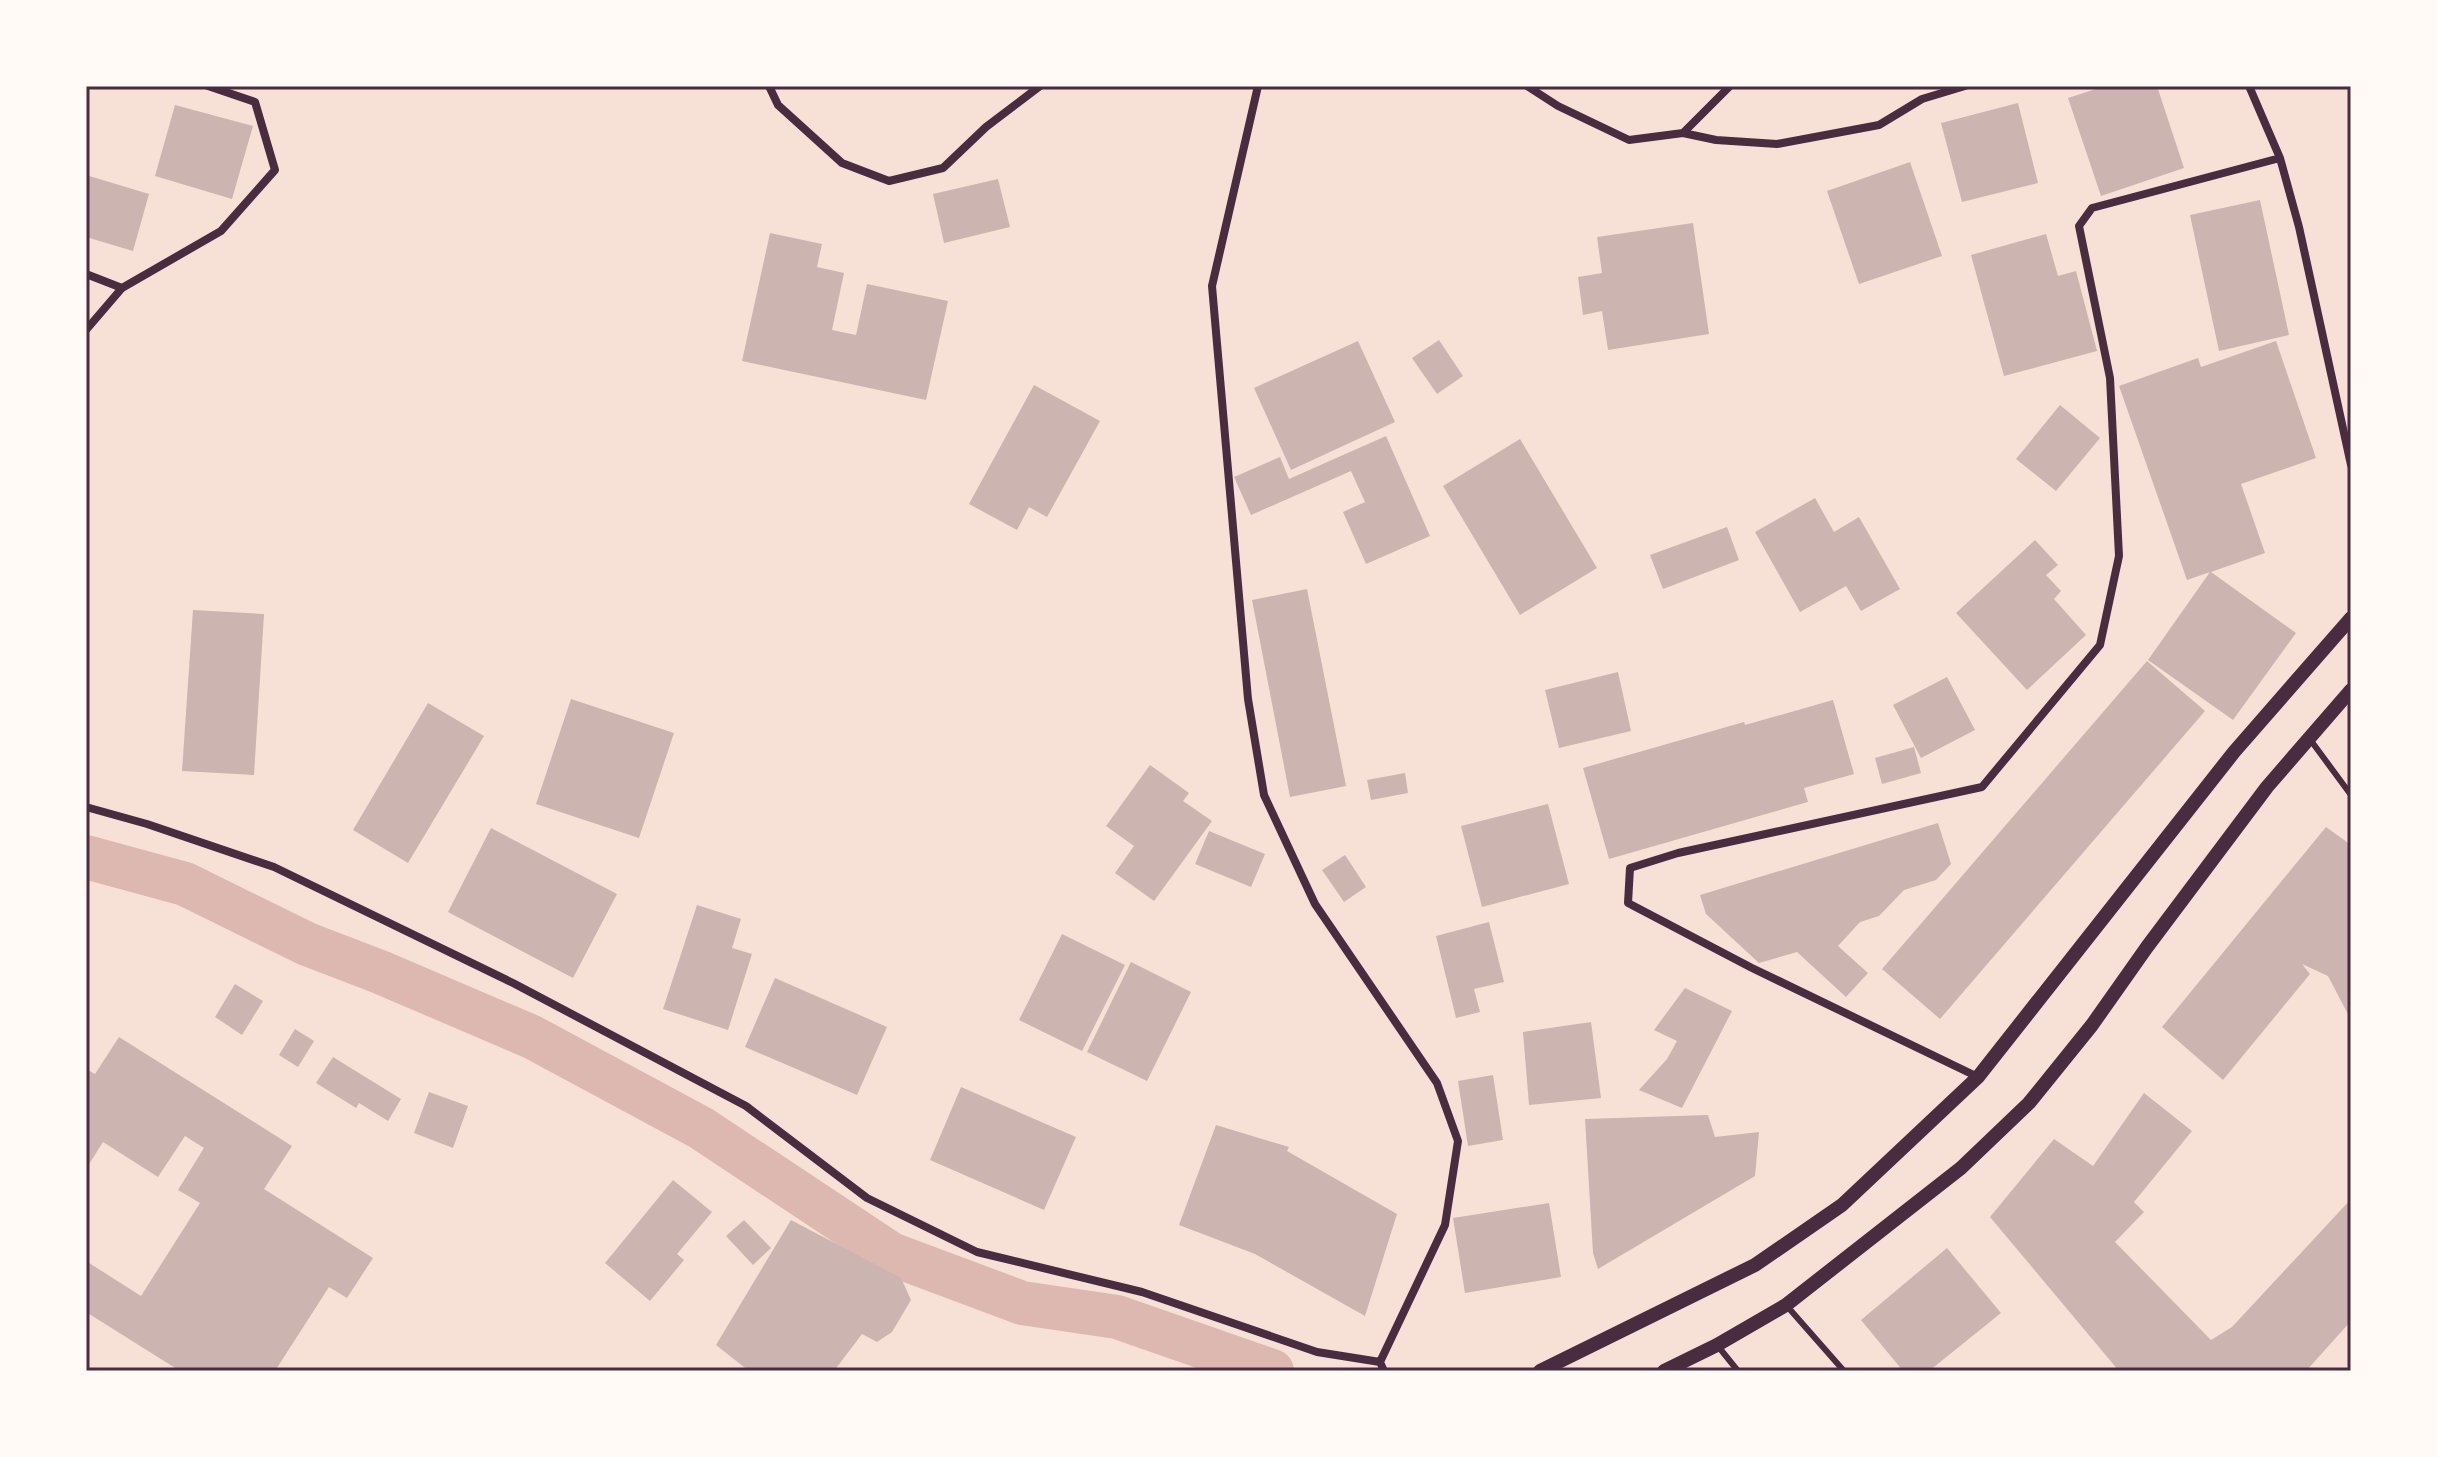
<svg xmlns="http://www.w3.org/2000/svg" width="2437" height="1457" font-family="Literata,serif">
  <rect width="100%" height="100%" fill="#f7e1d7"/>
  <g fill="none" stroke-linecap="round" stroke-linejoin="round">
    <path stroke="#dcb8b0" stroke-width="44" d="M 86,857 L 185,884 L 307,944 L 380,972 L 532,1037 L 701,1128 L 891,1254 L 1022,1303 L 1117,1317 L 1272,1371"/>
  </g>
  <path fill="#ccb4b1" d="M 2105,86 L 2157,86 L 2184,168 L 2101,196 L 2068,98 Z
    M 2018,103 L 2038,183 L 1962,202 L 1941,123 Z
    M 175,105 L 253,126 L 232,199 L 155,176 Z
    M 1910,162 L 1942,256 L 1859,284 L 1827,191 Z
    M 86,175 L 149,194 L 133,251 L 86,237 Z
    M 998,179 L 1010,227 L 944,243 L 933,194 Z
    M 2260,200 L 2289,335 L 2219,351 L 2190,215 Z
    M 1693,223 L 1709,334 L 1608,350 L 1602,311 L 1583,315 L 1578,277 L 1602,273 L 1597,237 Z
    M 770,233 L 822,244 L 817,267 L 844,273 L 832,330 L 856,335 L 867,284 L 948,301 L 926,400 L 742,361 Z
    M 2046,234 L 2058,276 L 2076,271 L 2097,351 L 2004,376 L 1971,255 Z
    M 1439,340 L 1463,376 L 1437,394 L 1412,358 Z
    M 1358,341 L 1395,422 L 1291,470 L 1254,388 Z
    M 2276,341 L 2316,458 L 2241,484 L 2265,553 L 2211,572 L 2296,633 L 2233,720 L 2148,660 L 2210,572 L 2187,580 L 2119,386 L 2198,358 L 2201,367 Z
    M 1034,385 L 1100,421 L 1047,517 L 1029,507 L 1017,530 L 969,504 Z
    M 2060,405 L 2100,438 L 2056,491 L 2016,459 Z
    M 1386,436 L 1430,536 L 1366,564 L 1343,512 L 1365,502 L 1351,471 L 1251,515 L 1234,477 L 1280,457 L 1289,479 Z
    M 1520,439 L 1597,568 L 1520,615 L 1443,486 Z
    M 1815,498 L 1834,532 L 1859,517 L 1900,589 L 1861,611 L 1846,586 L 1800,612 L 1755,532 Z
    M 1727,527 L 1739,560 L 1663,589 L 1650,555 Z
    M 2035,540 L 2058,565 L 2046,575 L 2061,591 L 2054,599 L 2086,635 L 2027,690 L 1956,613 Z
    M 1307,589 L 1346,786 L 1290,797 L 1252,600 Z
    M 193,610 L 264,614 L 254,775 L 182,771 Z
    M 2147,661 L 2205,711 L 1940,1019 L 1882,969 Z
    M 1618,672 L 1631,731 L 1559,748 L 1545,690 Z
    M 1947,677 L 1975,730 L 1921,758 L 1893,705 Z
    M 571,699 L 674,733 L 639,838 L 536,804 Z
    M 1833,700 L 1854,774 L 1804,788 L 1808,802 L 1609,859 L 1583,768 L 1744,722 L 1745,725 Z
    M 428,703 L 484,736 L 408,863 L 353,830 Z
    M 1914,747 L 1921,773 L 1882,784 L 1875,758 Z
    M 1150,765 L 1189,793 L 1183,801 L 1212,821 L 1154,901 L 1115,873 L 1134,846 L 1106,826 Z
    M 1405,773 L 1408,793 L 1371,800 L 1367,780 Z
    M 1548,804 L 1569,884 L 1482,907 L 1461,826 Z
    M 1938,823 L 1951,864 L 1936,880 L 1904,890 L 1879,916 L 1860,922 L 1838,946 L 1868,973 L 1846,997 L 1797,952 L 1759,963 L 1706,914 L 1700,895 Z
    M 2326,827 L 2351,845 L 2351,1020 L 2328,976 L 2302,964 L 2310,974 L 2223,1080 L 2162,1027 Z
    M 491,828 L 617,894 L 573,978 L 448,912 Z
    M 1209,831 L 1265,854 L 1251,887 L 1195,864 Z
    M 1345,855 L 1366,887 L 1344,902 L 1322,870 Z
    M 697,905 L 741,919 L 732,948 L 752,954 L 728,1030 L 663,1009 Z
    M 1489,922 L 1504,982 L 1474,989 L 1480,1012 L 1456,1018 L 1436,936 Z
    M 1062,934 L 1125,965 L 1082,1051 L 1019,1020 Z
    M 1131,962 L 1191,992 L 1147,1081 L 1087,1052 Z
    M 775,978 L 887,1027 L 857,1095 L 745,1047 Z
    M 235,984 L 263,1001 L 242,1035 L 215,1017 Z
    M 1685,988 L 1732,1011 L 1682,1108 L 1639,1090 L 1667,1059 L 1677,1041 L 1654,1030 Z
    M 1591,1022 L 1601,1098 L 1529,1105 L 1523,1032 Z
    M 295,1029 L 314,1041 L 298,1067 L 279,1055 Z
    M 119,1037 L 292,1146 L 264,1189 L 373,1258 L 347,1298 L 329,1287 L 275,1371 L 180,1371 L 86,1312 L 86,1261 L 141,1296 L 200,1203 L 178,1190 L 204,1148 L 185,1136 L 158,1177 L 103,1142 L 86,1169 L 86,1069 L 95,1074 Z
    M 333,1057 L 401,1099 L 388,1121 L 359,1103 L 356,1108 L 316,1083 Z
    M 1493,1075 L 1503,1140 L 1468,1146 L 1458,1081 Z
    M 961,1087 L 1076,1137 L 1044,1210 L 930,1160 Z
    M 429,1092 L 468,1106 L 453,1148 L 414,1133 Z
    M 2144,1093 L 2192,1131 L 2134,1202 L 2144,1212 L 2115,1242 L 2211,1340 L 2232,1327 L 2351,1199 L 2351,1321 L 2306,1371 L 2119,1371 L 1990,1217 L 2054,1139 L 2093,1166 Z
    M 1708,1115 L 1715,1137 L 1759,1132 L 1755,1176 L 1598,1269 L 1593,1253 L 1585,1119 Z
    M 1216,1125 L 1289,1147 L 1287,1151 L 1397,1214 L 1365,1316 L 1255,1254 L 1179,1225 Z
    M 673,1180 L 712,1212 L 677,1254 L 684,1260 L 650,1301 L 605,1263 Z
    M 1549,1203 L 1561,1277 L 1465,1293 L 1453,1218 Z
    M 744,1220 L 771,1248 L 753,1265 L 726,1236 Z
    M 791,1220 L 901,1278 L 911,1300 L 892,1332 L 877,1342 L 862,1334 L 834,1371 L 749,1371 L 716,1345 Z
    M 1947,1248 L 2001,1313 L 1929,1371 L 1903,1371 L 1861,1320 Z"/>
  <g fill="none" stroke-linecap="round" stroke-linejoin="round">
    <path stroke="#4a2c40" stroke-width="6" d="M 2309,738 L 2351,795
      M 1786,1305 L 1844,1371
      M 1717,1345 L 1738,1371"/>
    <path stroke="#4a2c40" stroke-width="8" d="M 769,86 L 778,105 L 842,163 L 889,181 L 943,168 L 986,127 L 1040,86
      M 1258,86 L 1212,286 L 1248,699 L 1264,795 L 1315,904 L 1437,1083 L 1458,1141 L 1445,1225 L 1380,1362
      M 1527,86 L 1558,106 L 1629,140 L 1683,133 L 1730,86
      M 2249,86 L 2280,158 L 2299,227 L 2351,465
      M 1683,133 L 1716,140 L 1777,144 L 1879,125 L 1922,99 L 1965,86
      M 86,274 L 122,288
      M 86,330 L 122,288 L 221,231 L 275,170 L 255,102 L 208,86
      M 86,807 L 147,824 L 274,867 L 513,983 L 746,1106 L 867,1198 L 977,1252 L 1142,1292 L 1317,1352 L 1380,1362 L 1384,1371
      M 1978,1077 L 1752,968 L 1628,903 L 1630,868 L 1678,853 L 1982,787 L 2100,645 L 2119,556 L 2110,378 L 2079,226 L 2092,208 L 2280,158"/>
    <path stroke="#4a2c40" stroke-width="14" d="M 1540,1371 L 1755,1265 L 1842,1205 L 1978,1077 L 2234,752 L 2351,618
      M 1664,1371 L 1717,1345 L 1786,1305 L 1961,1168 L 2029,1103 L 2092,1025 L 2147,947 L 2267,787 L 2351,690"/>
  </g>
  <rect width="2437" height="1457" fill="none" stroke="#fffaf5" stroke-width="176"/>
  <rect x="88" y="88" width="2261" height="1281" fill="none" stroke="#4a2c40" stroke-width="3"/>
</svg>
